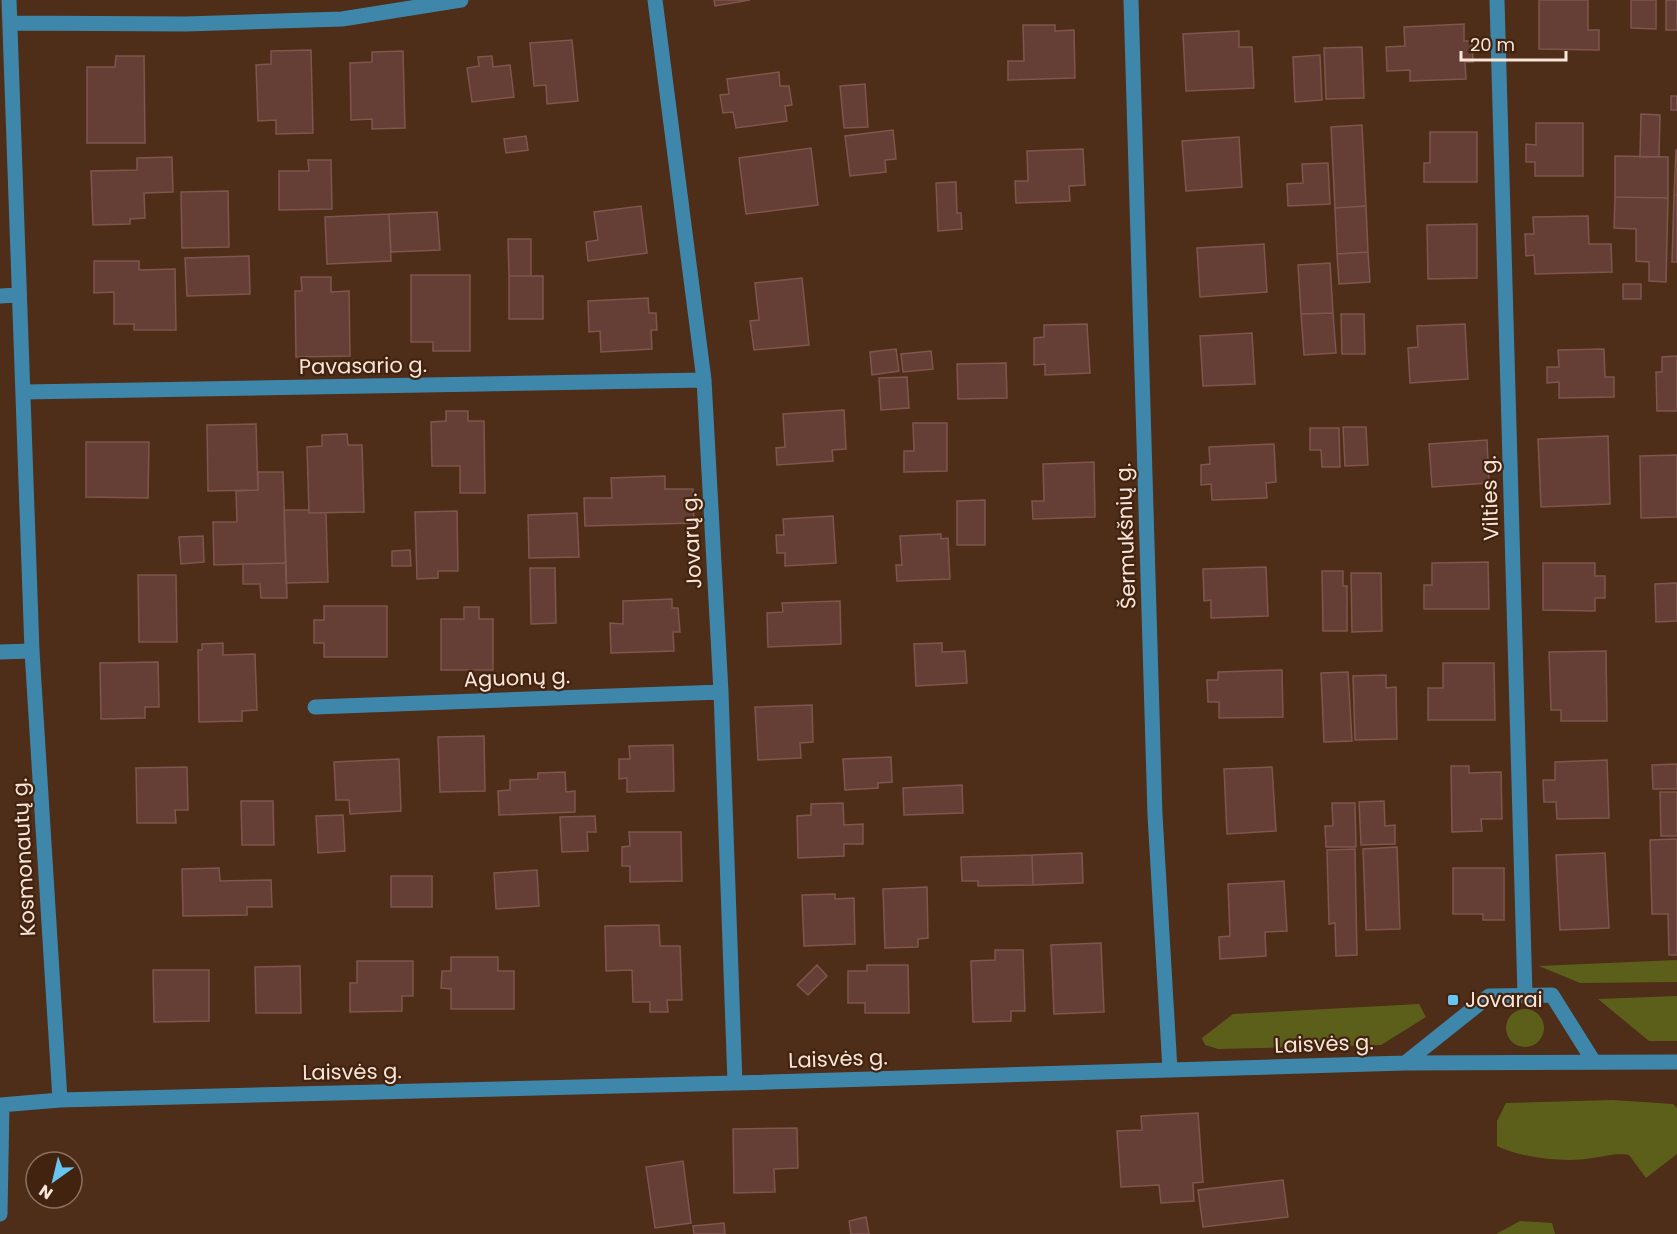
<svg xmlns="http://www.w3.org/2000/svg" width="1677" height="1234" font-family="Poppins,sans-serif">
  <rect width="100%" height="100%" fill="#4e2d19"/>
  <path fill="#5c5f1a" d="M 1677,960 L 1677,982 L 1580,983 L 1539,966 Z
    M 1677,996 L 1677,1041 L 1649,1041 L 1598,999 Z
    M 1419,1004 L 1426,1017 L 1381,1045 L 1218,1049 L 1205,1045 L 1202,1038 L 1233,1014 Z
    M1506 1028a19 19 0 1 1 38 0a19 19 0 1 1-38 0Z
    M 1613,1100 L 1673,1104 L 1677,1108 L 1677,1154 L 1646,1178 L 1629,1155 C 1614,1153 1608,1156 1593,1158 C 1566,1163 1521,1158 1497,1146 L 1497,1121 L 1506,1103 Z
    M 1520,1221 L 1552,1223 L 1555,1234 L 1496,1234 Z"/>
  <path fill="#653e36" stroke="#7f564d" stroke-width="1.5" d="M 714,0 L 750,0 L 715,6 Z
    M 1539,0 L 1588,0 L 1588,30 L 1599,30 L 1599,50 L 1539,49 Z
    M 1631,0 L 1656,0 L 1656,29 L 1631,28 Z
    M 1666,0 L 1677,0 L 1677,30 L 1666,30 Z
    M 1464,24 L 1464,41 L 1472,41 L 1473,62 L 1465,62 L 1466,79 L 1410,81 L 1410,70 L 1387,71 L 1386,47 L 1405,46 L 1404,27 Z
    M 1023,25 L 1055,25 L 1055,31 L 1074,30 L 1075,78 L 1008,80 L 1008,61 L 1024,61 Z
    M 1239,31 L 1239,47 L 1252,47 L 1254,88 L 1186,91 L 1183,34 Z
    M 572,40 L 578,101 L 547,104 L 546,85 L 534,86 L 530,43 Z
    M 1362,47 L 1364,98 L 1326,99 L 1324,48 Z
    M 311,50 L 313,133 L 276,134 L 276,120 L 258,121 L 256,65 L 271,64 L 271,51 Z
    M 403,51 L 405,128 L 372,129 L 372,119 L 351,120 L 350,63 L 372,62 L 372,52 Z
    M 1320,55 L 1322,100 L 1295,102 L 1293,57 Z
    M 116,56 L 144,56 L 145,143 L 87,143 L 87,67 L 115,67 Z
    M 492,56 L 493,67 L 510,65 L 514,97 L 472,102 L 467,68 L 479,66 L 478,57 Z
    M 779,72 L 780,86 L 789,86 L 792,105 L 785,106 L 787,121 L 736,128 L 733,112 L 723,113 L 720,95 L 729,94 L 727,79 Z
    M 865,84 L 868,127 L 844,128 L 840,86 Z
    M 1671,96 L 1677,96 L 1677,110 L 1671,110 Z
    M 1641,114 L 1660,115 L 1659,157 L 1640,157 Z
    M 1536,123 L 1583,123 L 1583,176 L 1535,176 L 1535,162 L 1526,162 L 1526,144 L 1536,145 Z
    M 1362,125 L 1366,206 L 1335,208 L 1331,127 Z
    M 893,130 L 896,159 L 885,160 L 886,172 L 850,176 L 845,136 Z
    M 1430,132 L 1477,132 L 1477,182 L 1424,182 L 1424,163 L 1430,163 Z
    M 526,136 L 528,150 L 506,153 L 504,139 Z
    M 1239,137 L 1242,187 L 1186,191 L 1182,141 Z
    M 811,148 L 818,205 L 746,214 L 739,158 Z
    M 1083,149 L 1085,185 L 1069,186 L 1070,201 L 1016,203 L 1015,181 L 1028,181 L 1027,151 Z
    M 1676,150 L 1677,150 L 1677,195 L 1674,195 Z
    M 1615,156 L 1668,157 L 1668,198 L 1615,197 Z
    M 172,157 L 173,192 L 144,193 L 145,218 L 130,219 L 130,224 L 93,225 L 91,171 L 137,170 L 137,158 Z
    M 308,160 L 331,160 L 332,209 L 279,210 L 279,171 L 309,171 Z
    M 1328,163 L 1330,204 L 1288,206 L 1287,184 L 1303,183 L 1302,164 Z
    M 956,182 L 957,213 L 961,213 L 962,229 L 938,231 L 936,183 Z
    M 228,191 L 229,247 L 182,248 L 181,192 Z
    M 1674,195 L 1677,195 L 1677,262 L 1672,262 Z
    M 1615,197 L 1668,198 L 1666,282 L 1649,281 L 1649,262 L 1636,261 L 1636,229 L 1614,228 Z
    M 641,206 L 647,253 L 588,261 L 586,242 L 598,240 L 594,212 Z
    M 1366,206 L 1368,252 L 1337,254 L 1335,208 Z
    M 437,212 L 440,250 L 391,252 L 389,214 Z
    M 389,214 L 391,261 L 327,264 L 325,217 Z
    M 1588,216 L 1589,244 L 1611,244 L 1612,272 L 1535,274 L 1534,255 L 1526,256 L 1525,234 L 1534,234 L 1533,217 Z
    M 1477,224 L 1477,278 L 1428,279 L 1427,225 Z
    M 508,239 L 531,239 L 531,276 L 509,276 Z
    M 1264,244 L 1267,292 L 1200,297 L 1197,248 Z
    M 1368,252 L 1370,282 L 1339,284 L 1337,254 Z
    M 249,256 L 250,294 L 187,296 L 185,258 Z
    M 94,261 L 139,261 L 139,270 L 175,269 L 176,330 L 134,330 L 134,324 L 114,324 L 114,292 L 94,293 Z
    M 1330,263 L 1333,313 L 1301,314 L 1298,265 Z
    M 411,275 L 470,275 L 470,351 L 433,351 L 433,342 L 411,342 Z
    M 509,276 L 543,276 L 543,319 L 509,319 Z
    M 301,277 L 331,277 L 331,292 L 349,291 L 350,356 L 296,357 L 295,291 L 302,291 Z
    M 802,278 L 809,345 L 754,350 L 750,321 L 759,320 L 755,283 Z
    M 1623,284 L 1641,284 L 1641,299 L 1623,299 Z
    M 648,298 L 649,313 L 656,313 L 657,330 L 651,330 L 652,349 L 601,352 L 600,331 L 589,332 L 588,301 Z
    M 1333,313 L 1336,353 L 1304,355 L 1301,314 Z
    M 1341,314 L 1364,314 L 1365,354 L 1342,354 Z
    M 1087,324 L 1090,373 L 1045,375 L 1045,364 L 1034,365 L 1034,338 L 1044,337 L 1044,325 Z
    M 1465,324 L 1468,379 L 1410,383 L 1408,348 L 1418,347 L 1417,326 Z
    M 1252,333 L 1255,384 L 1203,386 L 1200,336 Z
    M 896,349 L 899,371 L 872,375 L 870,352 Z
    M 1604,349 L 1605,377 L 1614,377 L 1614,397 L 1559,398 L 1559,382 L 1547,383 L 1547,367 L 1559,367 L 1558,350 Z
    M 931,351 L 933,369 L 903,372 L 901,354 Z
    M 1677,356 L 1677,411 L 1657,411 L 1656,372 L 1662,372 L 1662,357 Z
    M 1006,363 L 1007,398 L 958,399 L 957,364 Z
    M 907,377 L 909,408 L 881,410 L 879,378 Z
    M 844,410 L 846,449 L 832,450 L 833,461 L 777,465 L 776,448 L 785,447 L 783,414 Z
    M 446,411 L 468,411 L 468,421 L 484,421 L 485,493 L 460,493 L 460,466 L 432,466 L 431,422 L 446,421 Z
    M 913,423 L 947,423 L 947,471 L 904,472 L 904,451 L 914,451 Z
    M 256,424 L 258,490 L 208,491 L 207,425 Z
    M 1343,427 L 1366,427 L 1368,465 L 1345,466 Z
    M 1310,428 L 1339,428 L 1340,467 L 1322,467 L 1321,450 L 1310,450 Z
    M 347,434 L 348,445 L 362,445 L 364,512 L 309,513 L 307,447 L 322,446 L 322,435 Z
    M 1608,436 L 1610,504 L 1541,507 L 1538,439 Z
    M 1487,440 L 1489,483 L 1432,487 L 1429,444 Z
    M 86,442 L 149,442 L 148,498 L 86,497 Z
    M 1274,444 L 1276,482 L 1266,483 L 1267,498 L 1212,500 L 1211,484 L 1201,485 L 1201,465 L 1210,464 L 1209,447 Z
    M 1677,455 L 1677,517 L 1641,518 L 1640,456 Z
    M 1094,462 L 1095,517 L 1033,519 L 1032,501 L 1044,501 L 1043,464 Z
    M 258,472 L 283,472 L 286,563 L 214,565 L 213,522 L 237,522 L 236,491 L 258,490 Z
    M 665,476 L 665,489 L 693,489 L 694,523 L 585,526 L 584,498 L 612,498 L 611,478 Z
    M 985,500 L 985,545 L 957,545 L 957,501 Z
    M 284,510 L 309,510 L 309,513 L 326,513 L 328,582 L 286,583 Z
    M 457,511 L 458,571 L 438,571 L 438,578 L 417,579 L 415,512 Z
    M 577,513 L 579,557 L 529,558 L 528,515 Z
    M 833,516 L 836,563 L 785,566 L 785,553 L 777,553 L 776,535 L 784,535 L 783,519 Z
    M 941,534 L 941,539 L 948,538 L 950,579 L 897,581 L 896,565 L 902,565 L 900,536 Z
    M 203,536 L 204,562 L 181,564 L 179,537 Z
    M 410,550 L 411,566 L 392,566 L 392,551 Z
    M 1488,562 L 1489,609 L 1424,609 L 1424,585 L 1432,585 L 1432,563 Z
    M 286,563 L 287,598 L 261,598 L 260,584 L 243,584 L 243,564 Z
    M 1543,563 L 1595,563 L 1595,576 L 1605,576 L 1605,598 L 1595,598 L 1595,611 L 1543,610 Z
    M 1266,567 L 1268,616 L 1211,618 L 1211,600 L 1204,601 L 1203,569 Z
    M 530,568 L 555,568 L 556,623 L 531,624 Z
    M 1322,571 L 1343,571 L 1343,586 L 1347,586 L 1347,631 L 1323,631 Z
    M 1351,573 L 1381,573 L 1382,631 L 1352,632 Z
    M 138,575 L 176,575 L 177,642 L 139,642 Z
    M 1677,583 L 1677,621 L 1656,622 L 1655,584 Z
    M 672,599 L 672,608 L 678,608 L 680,632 L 673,632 L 674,651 L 611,653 L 610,623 L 623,624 L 623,601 Z
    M 840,601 L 841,644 L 768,647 L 767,613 L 783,612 L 782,603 Z
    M 324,606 L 387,606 L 387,657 L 324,657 L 324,643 L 314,643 L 314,620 L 324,620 Z
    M 464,607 L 479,607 L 479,619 L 493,619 L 493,670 L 441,670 L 441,619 L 464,619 Z
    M 223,643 L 223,655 L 255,654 L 257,710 L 242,711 L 242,721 L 199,722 L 198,650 L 202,650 L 202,644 Z
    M 942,643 L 942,652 L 965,651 L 967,683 L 916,686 L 914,644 Z
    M 1606,651 L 1607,721 L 1561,721 L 1561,710 L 1551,710 L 1549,652 Z
    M 158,662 L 159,707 L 145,707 L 145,718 L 101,719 L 100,663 Z
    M 1443,663 L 1494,663 L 1495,720 L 1428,720 L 1428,688 L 1443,688 Z
    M 1282,670 L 1283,717 L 1219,718 L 1219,702 L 1208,702 L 1207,680 L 1218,680 L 1218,672 Z
    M 1348,672 L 1352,741 L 1324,742 L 1321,673 Z
    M 1386,675 L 1386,688 L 1396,687 L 1397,739 L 1355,740 L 1353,676 Z
    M 812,705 L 813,742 L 800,743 L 801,758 L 758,760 L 755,707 Z
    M 484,736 L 485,791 L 440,792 L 438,737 Z
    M 673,745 L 674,791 L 627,792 L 627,778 L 619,779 L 619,759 L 630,759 L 629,746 Z
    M 891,757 L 892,782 L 878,783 L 878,788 L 845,790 L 843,759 Z
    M 399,759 L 401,811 L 350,814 L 349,800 L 336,800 L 334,762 Z
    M 1607,760 L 1609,818 L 1557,819 L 1556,802 L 1544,802 L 1543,780 L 1555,780 L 1555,762 Z
    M 1677,764 L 1677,789 L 1653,789 L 1652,765 Z
    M 1451,766 L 1469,766 L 1469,773 L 1501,772 L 1502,819 L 1481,819 L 1482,831 L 1452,832 Z
    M 187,767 L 188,810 L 175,810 L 176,823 L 137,823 L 136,768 Z
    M 1272,767 L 1276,831 L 1227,834 L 1224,769 Z
    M 565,772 L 566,792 L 575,791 L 575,812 L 499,815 L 498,791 L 510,790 L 510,780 L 538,779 L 538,773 Z
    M 962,785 L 963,813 L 904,815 L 903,788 Z
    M 1660,792 L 1677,792 L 1677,836 L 1661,836 Z
    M 241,801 L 273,801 L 274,845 L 242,845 Z
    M 1384,801 L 1385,826 L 1395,825 L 1395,844 L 1361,845 L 1359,802 Z
    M 843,803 L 844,825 L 863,824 L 863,844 L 844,844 L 844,856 L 798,858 L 797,816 L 811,815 L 811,804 Z
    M 1332,803 L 1355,803 L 1356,847 L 1326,847 L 1325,826 L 1333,826 Z
    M 343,815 L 345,851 L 318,853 L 316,816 Z
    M 595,816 L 596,832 L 587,832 L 588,851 L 562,852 L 560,817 Z
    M 629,832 L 681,832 L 682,881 L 630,882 L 630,866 L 622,866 L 622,847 L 630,846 Z
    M 1677,839 L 1677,955 L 1669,955 L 1668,914 L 1652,914 L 1650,840 Z
    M 1397,847 L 1400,929 L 1366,930 L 1363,849 Z
    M 1355,849 L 1357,955 L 1336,956 L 1335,923 L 1329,924 L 1327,850 Z
    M 1082,853 L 1083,883 L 1033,885 L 1032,855 Z
    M 1605,853 L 1609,928 L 1560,930 L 1556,855 Z
    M 1032,855 L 1033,885 L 978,886 L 978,881 L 962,881 L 961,857 Z
    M 219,868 L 220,881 L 271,880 L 272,907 L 247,907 L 247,915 L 183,916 L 182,869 Z
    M 1453,868 L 1504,868 L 1504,920 L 1483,920 L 1483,914 L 1453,914 Z
    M 537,870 L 539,906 L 496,909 L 494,873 Z
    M 391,876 L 432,876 L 432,907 L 391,907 Z
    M 1284,881 L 1287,931 L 1265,932 L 1266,956 L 1220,959 L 1219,937 L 1230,936 L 1228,884 Z
    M 927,887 L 928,938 L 918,939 L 918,947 L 885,948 L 883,889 Z
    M 835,894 L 835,899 L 854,898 L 855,944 L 804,946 L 802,895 Z
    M 659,925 L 660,946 L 680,946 L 682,1000 L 667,1000 L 668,1012 L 650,1012 L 650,1002 L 633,1002 L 632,970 L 606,971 L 605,926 Z
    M 1101,943 L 1104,1012 L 1054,1014 L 1051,945 Z
    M 995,950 L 1023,950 L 1025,1011 L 1011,1011 L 1011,1021 L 973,1022 L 971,961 L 995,960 Z
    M 451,957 L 498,957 L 498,971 L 514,971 L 514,1009 L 451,1009 L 451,989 L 441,988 L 442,971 L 451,971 Z
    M 357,961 L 413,961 L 413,996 L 402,996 L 402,1011 L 350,1012 L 350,983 L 357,983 Z
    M 817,965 L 827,976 L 808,995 L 797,985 Z
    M 867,965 L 908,965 L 909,1013 L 865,1013 L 865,1003 L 848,1003 L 848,971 L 867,971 Z
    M 300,966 L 301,1013 L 256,1013 L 255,967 Z
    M 153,970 L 209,970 L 209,1021 L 154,1022 Z
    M 1198,1113 L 1203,1182 L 1193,1183 L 1194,1201 L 1161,1203 L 1159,1185 L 1121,1187 L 1117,1131 L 1142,1130 L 1141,1116 Z
    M 797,1128 L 798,1168 L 774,1169 L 775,1192 L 734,1193 L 733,1129 Z
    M 683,1161 L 691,1223 L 655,1228 L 646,1167 Z
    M 1283,1180 L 1288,1217 L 1203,1227 L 1198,1190 Z
    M 866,1217 L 869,1234 L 851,1234 L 849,1221 Z
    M 724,1223 L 725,1234 L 694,1234 L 693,1226 Z"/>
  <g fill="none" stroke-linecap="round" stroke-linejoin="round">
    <path stroke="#3f87aa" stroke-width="15" d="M 9,0 L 32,651 L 60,1100
      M 655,0 L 704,380 L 721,692 L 735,1083
      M 1131,0 L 1155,815 L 1170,1070
      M 1497,0 L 1525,995
      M 10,23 L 186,24 L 342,19 L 461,0
      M 0,296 L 19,295
      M 24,392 L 704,380
      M 0,652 L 32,651
      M 315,707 L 721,692
      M 1405,1063 L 1489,996 L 1552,995 L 1594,1062
      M 0,1105 L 60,1100 L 735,1083 L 1405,1063 L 1677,1062
      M 0,1214 L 2,1105"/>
  </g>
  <rect fill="#68c4f0" stroke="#42230f" stroke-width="2" x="1447" y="994" width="12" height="12" rx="3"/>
  <g text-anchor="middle" stroke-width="4.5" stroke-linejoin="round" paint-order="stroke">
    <g font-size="21" fill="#fae5d9" stroke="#42230f">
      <text transform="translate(363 366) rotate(-1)" y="7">Pavasario g.</text>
      <text transform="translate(1490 498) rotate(-92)" y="7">Vilties g.</text>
      <text transform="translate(1126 536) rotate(-92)" y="7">Šermukšnių g.</text>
      <text transform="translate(692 541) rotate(-93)" y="7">Jovarų g.</text>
      <text transform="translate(517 678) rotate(-2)" y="7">Aguonų g.</text>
      <text transform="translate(24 857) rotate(-93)" y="7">Kosmonautų g.</text>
      <text transform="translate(1324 1044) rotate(-2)" y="7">Laisvės g.</text>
      <text transform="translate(838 1059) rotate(-2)" y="7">Laisvės g.</text>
      <text transform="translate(352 1072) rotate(-1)" y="7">Laisvės g.</text>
    </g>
    <g font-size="21" fill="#fae5d9" stroke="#42230f" text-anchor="start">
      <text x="1465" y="1007">Jovarai</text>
    </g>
  </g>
  <g transform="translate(54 1180) rotate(214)"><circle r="28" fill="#42230f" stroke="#8c7160" stroke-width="1.5"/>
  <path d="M0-4.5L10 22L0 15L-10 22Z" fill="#68c4f0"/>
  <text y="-9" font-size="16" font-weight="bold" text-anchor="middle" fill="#fae5d9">N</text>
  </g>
  <path d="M1461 51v9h105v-9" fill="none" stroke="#fae5d9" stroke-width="3"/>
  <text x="1470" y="51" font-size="18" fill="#fae5d9" stroke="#42230f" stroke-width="4.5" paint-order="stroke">20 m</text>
</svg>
